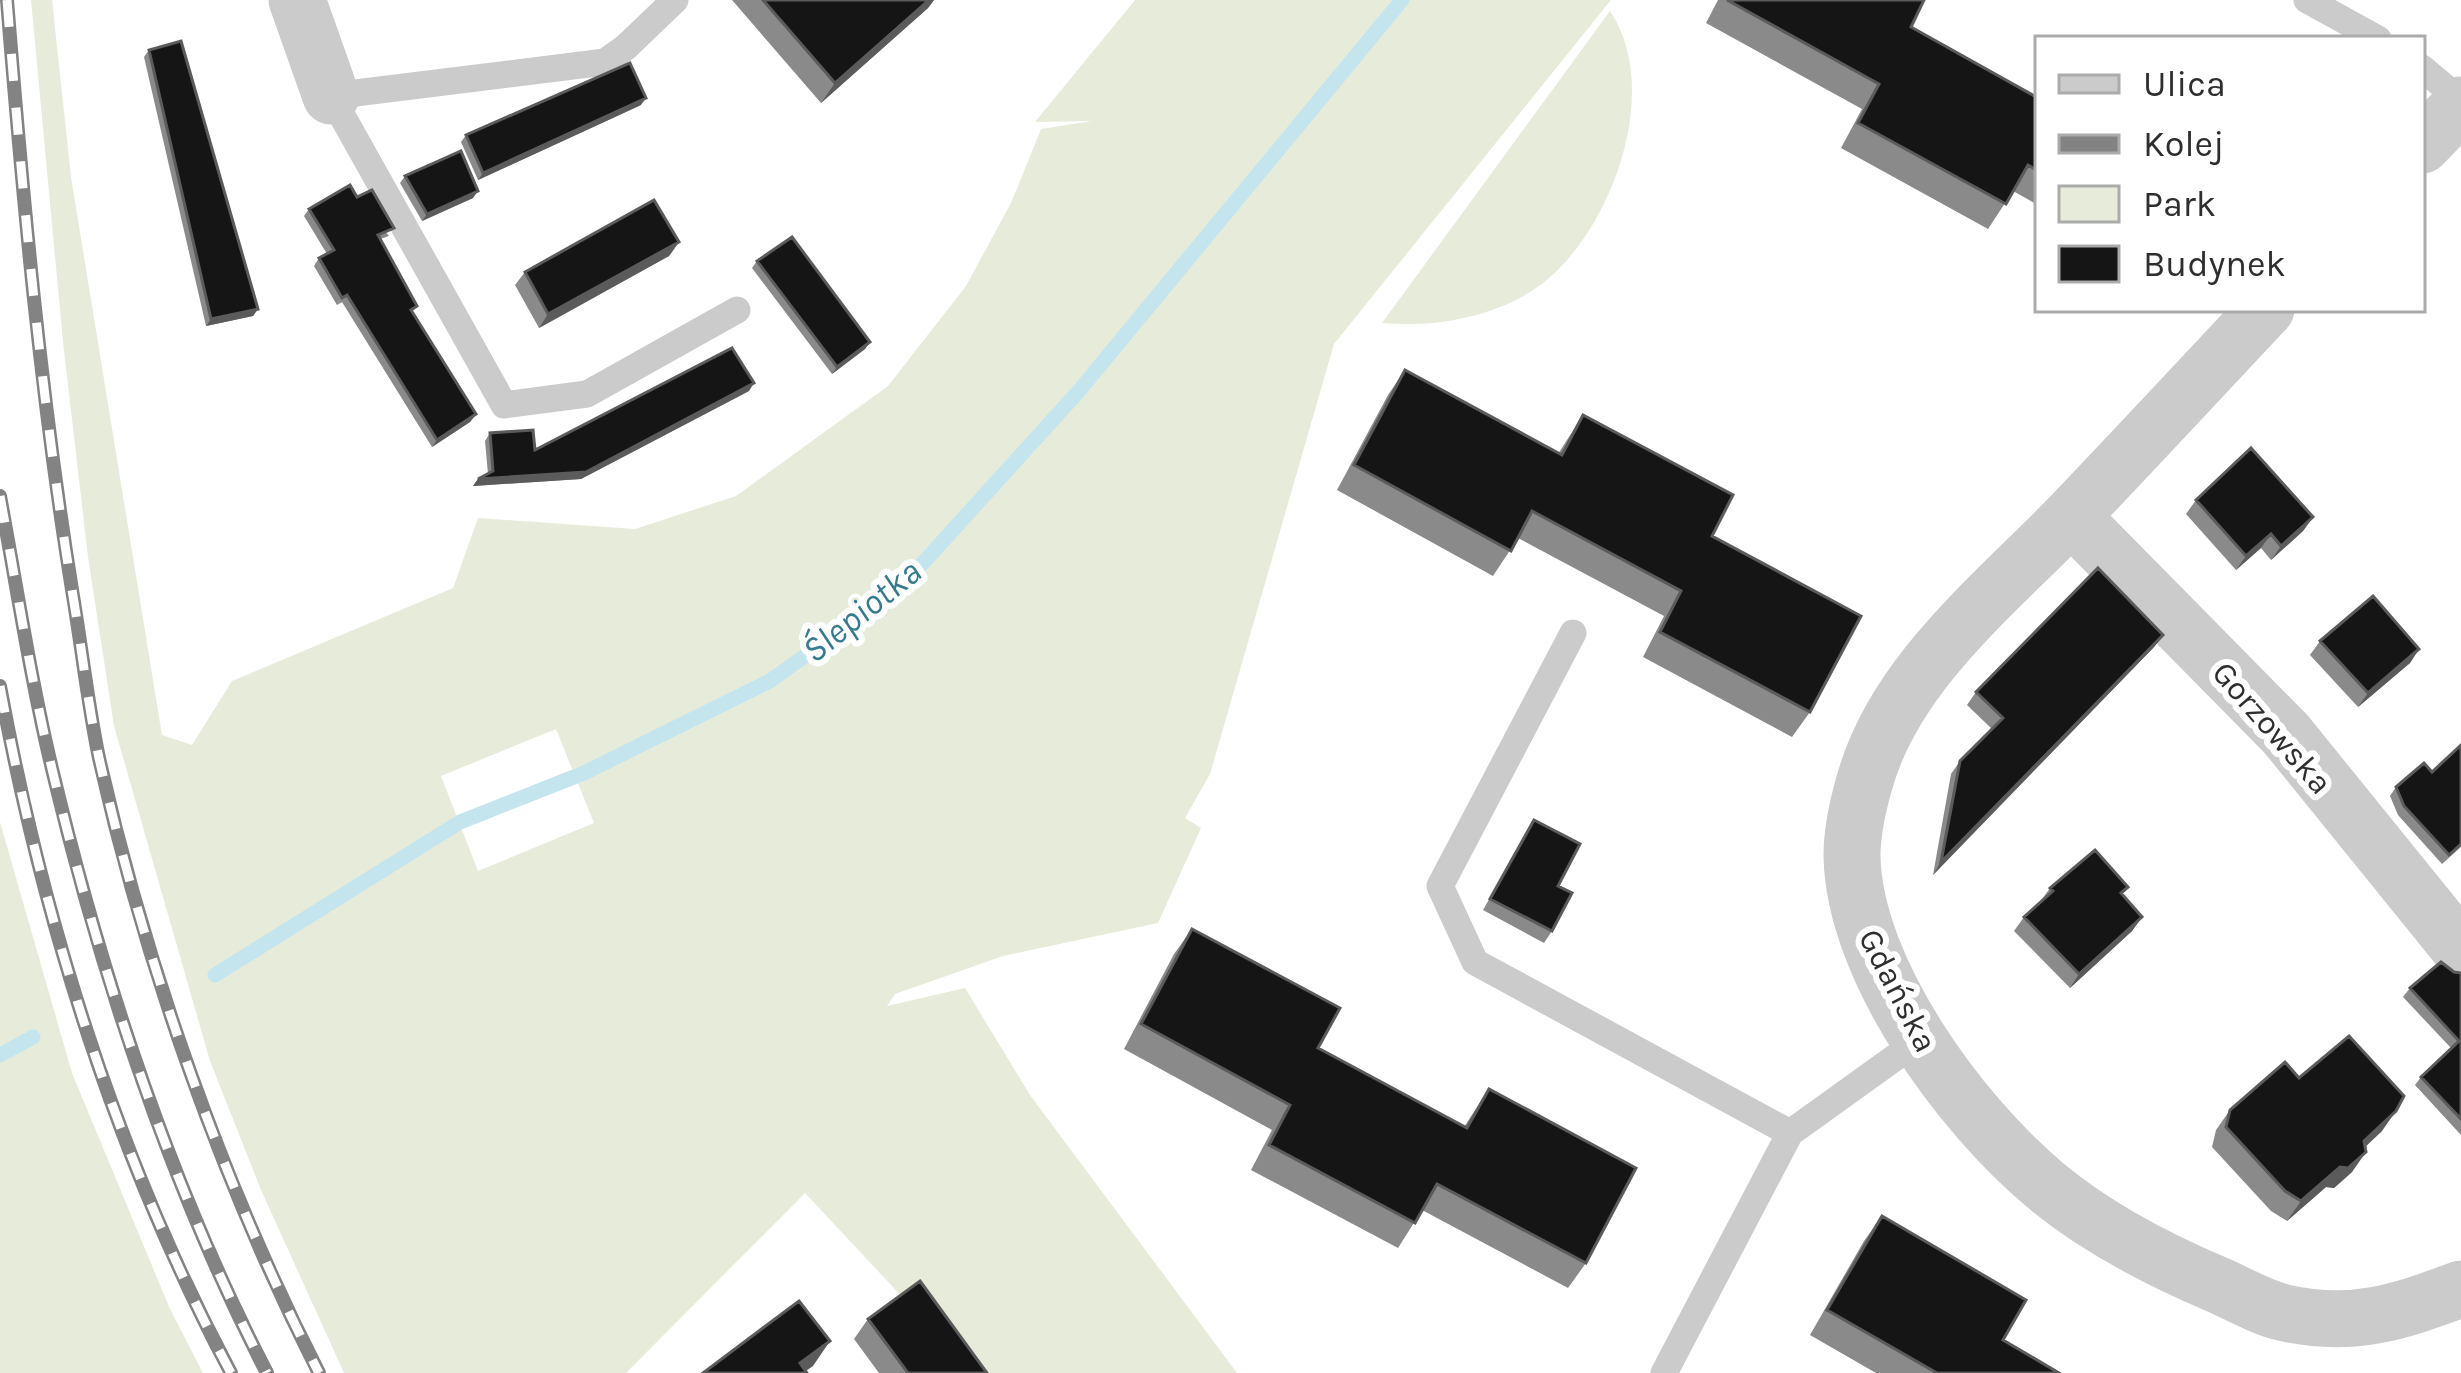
<svg xmlns="http://www.w3.org/2000/svg" width="2461" height="1373" font-family="Karla,sans-serif">
  <rect width="100%" height="100%" fill="#fff"/>
  <path fill="#e7ecda" fill-rule="evenodd" d="M 31,0 L 52,0 L 71,177 L 162,735 L 192,745 L 232,681 L 453,588 L 478,518 L 635,529 L 736,496 L 888,386 L 966,286 L 1011,203 L 1041,129 L 1092,121 L 1035,122 L 1135,0 L 1611,0 L 1334,344 L 1210,774 L 1185,818 L 1201,828 L 1158,923 L 1003,956 L 895,994 L 887,1006 L 965,988 L 1030,1095 L 1237,1373 L 959,1373 L 906,1301 L 805,1193 L 626,1373 L 344,1373 L 261,1190 L 210,1061 L 114,726 L 88,557 L 63,342 ZM 556,729 L 594,823 L 478,871 L 441,776 Z
    M 1610,11 C 1662,88 1614,223 1548,279 C 1504,316 1437,328 1382,323 Z
    M 0,822 L 72,1073 L 170,1309 L 203,1373 L 0,1373 Z"/>
  <g fill="none" stroke-linecap="round" stroke-linejoin="round">
    <path stroke="#c5e5ee" stroke-width="15" d="M 215,975 L 460,822 L 584,773 L 770,681 L 903,585 L 1078,392 L 1402,0
      M 0,1055 L 33,1037"/>
    <path stroke="#cbcbcb" stroke-width="27" d="M 675,0 L 626,47 L 605,62 L 331,96 L 504,405 L 587,394 L 737,310
      M 2307,0 L 2378,39
      M 2422,68 L 2461,101
      M 1573,633 L 1440,886 L 1475,962 L 1790,1133
      M 1664,1373 L 1790,1133 L 1918,1041"/>
    <path stroke="#cbcbcb" stroke-width="57" d="M 297,0 L 331,96
      M 2422,145 L 2461,105
      M 2266,309 C 2202,377 2138,446 2073,514 C 1997,593 1894,673 1864,784 C 1858,805 1852,834 1852,856 C 1854,970 1960,1114 2045,1185 C 2094,1226 2159,1260 2218,1285 C 2239,1294 2262,1308 2285,1313 C 2353,1328 2399,1312 2461,1289
      M 2071,516 L 2286,734 L 2461,950"/>
    <g stroke="#838383" stroke-width="14">
      <path id="rail" d="M 7,0 C 23,200 41,399 73,596 C 82,650 88,705 99,758 C 145,964 223,1185 319,1373
        M 0,496 C 17,588 31,682 53,773 C 102,978 170,1185 267,1373
        M 0,686 C 43,922 118,1161 231,1373"/>
    </g>
    <use href="#rail" stroke="#fff" stroke-width="9" stroke-dasharray="27" stroke-linecap="butt"/>
  </g>
  <path fill="#8a8a8a" d="M 732,0 L 934,0 L 928,8 L 821,103 Z
    M 1718,0 L 1924,0 L 1911,27 L 2038,98 L 2038,205 L 2013,191 L 1988,229 L 1841,148 L 1862,109 L 1706,23 Z
    M 149,50 L 258,309 L 253,316 L 206,326 L 144,57 Z
    M 641,105 L 478,180 L 461,142 L 466,135 Z
    M 405,176 L 473,198 L 422,221 L 400,183 Z
    M 357,197 L 389,236 L 380,239 L 413,312 L 476,414 L 470,422 L 432,447 L 342,302 L 337,305 L 314,266 L 319,258 L 327,254 L 304,216 L 309,209 Z
    M 679,242 L 669,256 L 539,328 L 515,285 L 525,272 Z
    M 757,261 L 870,342 L 865,349 L 832,374 L 752,268 Z
    M 1405,370 L 1558,454 L 1583,415 L 1712,536 L 1810,712 L 1792,737 L 1643,657 L 1664,616 L 1518,538 L 1493,576 L 1337,490 L 1388,395 Z
    M 749,391 L 581,479 L 473,486 L 478,479 L 488,474 L 485,441 L 490,433 L 535,450 Z
    M 2196,500 L 2313,517 L 2303,531 L 2271,560 L 2261,548 L 2236,570 L 2186,514 Z
    M 2163,635 L 2154,647 L 1933,875 L 1951,774 L 1960,761 L 1992,729 L 1967,705 L 1976,692 Z
    M 2320,641 L 2419,649 L 2410,663 L 2358,707 L 2310,655 Z
    M 2396,787 L 2461,847 L 2442,864 L 2398,815 L 2390,796 Z
    M 1534,820 L 1558,886 L 1552,931 L 1544,943 L 1483,910 Z
    M 2128,887 L 2122,895 L 2142,917 L 2132,931 L 2070,988 L 2014,931 L 2024,917 L 2040,902 L 2050,888 Z
    M 1192,929 L 1318,1048 L 1464,1127 L 1489,1089 L 1586,1263 L 1568,1288 L 1422,1210 L 1398,1248 L 1251,1170 L 1272,1130 L 1124,1049 L 1174,954 Z
    M 2454,972 L 2461,973 L 2461,1135 L 2415,1085 L 2421,1077 L 2451,1048 L 2403,997 L 2410,988 Z
    M 2299,1078 L 2382,1131 L 2365,1147 L 2352,1172 L 2334,1188 L 2326,1187 L 2287,1221 L 2271,1211 L 2212,1147 L 2216,1130 L 2230,1110 Z
    M 1882,1216 L 2003,1340 L 2059,1373 L 1876,1373 L 1810,1335 L 1864,1241 Z
    M 868,1319 L 987,1373 L 879,1373 L 854,1339 Z"/>
  <path fill="#5b5b5b" d="M 929,0 L 934,0 L 928,8 L 821,103 L 835,83 Z
    M 646,98 L 641,105 L 478,180 L 483,173 Z
    M 478,191 L 473,198 L 422,221 L 427,214 Z
    M 679,242 L 669,256 L 539,328 L 548,314 Z
    M 258,309 L 253,316 L 206,326 L 211,319 Z
    M 870,342 L 865,349 L 832,374 L 837,367 Z
    M 754,383 L 749,391 L 581,479 L 473,486 L 478,479 Z
    M 476,414 L 470,422 L 432,447 L 437,440 Z
    M 2313,517 L 2303,531 L 2271,560 L 2281,546 Z
    M 2271,534 L 2261,548 L 2236,570 L 2246,556 Z
    M 2163,635 L 2154,647 L 1933,875 L 1941,862 Z
    M 2419,649 L 2410,663 L 2358,707 L 2368,693 Z
    M 2142,917 L 2132,931 L 2070,988 L 2079,974 Z
    M 2396,1111 L 2382,1131 L 2350,1161 L 2364,1141 Z
    M 2366,1152 L 2352,1172 L 2334,1188 L 2326,1187 L 2287,1221 L 2301,1201 L 2340,1167 Z
    M 830,1341 L 813,1366 L 803,1373 L 800,1363 Z"/>
  <path fill="#151515" stroke="#5b5b5b" stroke-width="3" d="M 763,0 L 929,0 L 835,83 Z
    M 1727,0 L 1924,0 L 1911,27 L 2038,98 L 2038,171 L 2028,165 L 2006,204 L 1858,123 L 1879,84 Z
    M 181,41 L 258,309 L 211,319 L 149,50 Z
    M 630,63 L 646,98 L 483,173 L 466,135 Z
    M 461,151 L 478,191 L 427,214 L 405,176 Z
    M 350,185 L 357,197 L 372,190 L 394,228 L 378,235 L 417,306 L 411,310 L 476,414 L 437,440 L 347,295 L 342,298 L 319,258 L 334,250 L 309,209 Z
    M 654,200 L 679,242 L 548,314 L 525,272 Z
    M 792,237 L 870,342 L 837,367 L 757,261 Z
    M 732,348 L 754,383 L 586,472 L 478,479 L 493,471 L 490,433 L 533,430 L 535,450 Z
    M 1405,370 L 1562,455 L 1583,415 L 1733,495 L 1712,536 L 1861,616 L 1810,712 L 1660,632 L 1681,591 L 1532,511 L 1511,551 L 1354,465 Z
    M 2251,448 L 2313,517 L 2281,546 L 2271,534 L 2246,556 L 2196,500 Z
    M 2098,568 L 2163,635 L 1941,862 L 1960,761 L 2003,718 L 1976,692 Z
    M 2373,596 L 2419,649 L 2368,693 L 2320,641 Z
    M 2461,745 L 2461,844 L 2449,855 L 2404,806 L 2396,787 L 2424,763 L 2432,772 Z
    M 1534,820 L 1580,844 L 1558,886 L 1572,893 L 1552,931 L 1490,899 Z
    M 2095,850 L 2128,887 L 2121,893 L 2142,917 L 2079,974 L 2024,917 L 2053,891 L 2050,888 Z
    M 1192,929 L 1340,1008 L 1318,1048 L 1467,1128 L 1489,1089 L 1636,1168 L 1586,1263 L 1437,1184 L 1415,1223 L 1269,1145 L 1290,1105 L 1141,1024 Z
    M 2441,962 L 2454,972 L 2461,973 L 2461,1119 L 2421,1077 L 2459,1041 L 2410,988 Z
    M 2349,1036 L 2404,1096 L 2396,1111 L 2364,1141 L 2366,1152 L 2348,1168 L 2340,1167 L 2301,1201 L 2285,1191 L 2226,1127 L 2230,1110 L 2285,1062 L 2299,1078 Z
    M 1882,1216 L 2026,1300 L 2003,1340 L 2059,1373 L 1937,1373 L 1827,1310 Z
    M 920,1281 L 987,1373 L 908,1373 L 868,1319 Z
    M 799,1301 L 830,1341 L 800,1363 L 807,1373 L 703,1373 Z"/>
  <g text-anchor="middle" stroke-width="12" stroke-linejoin="round" paint-order="stroke">
    <g font-size="33" fill="#2e2e2e" stroke="#fff">
      <text transform="translate(2273 727) rotate(49)" y="12">Gorzowska</text>
      <text transform="translate(1899 990) rotate(63)" y="12">Gdańska</text>
    </g>
    <g font-size="36" font-style="italic" fill="#347b8f" stroke="#fff">
      <text transform="translate(861 610) rotate(-39)" y="13">Ślepiotka</text>
    </g>
  </g>
  <rect x="2035" y="36" width="390" height="276" fill="#ffffff" stroke="#ababab" stroke-width="3"/>
  <rect x="2059" y="75" width="60" height="18" fill="#cbcbcb" stroke="#ababab" stroke-width="3"/>
  <text x="2143" y="96" font-size="36" fill="#2e2e2e">Ulica</text>
  <rect x="2059" y="135" width="60" height="18" fill="#838383" stroke="#ababab" stroke-width="3"/>
  <text x="2143" y="156" font-size="36" fill="#2e2e2e">Kolej</text>
  <rect x="2059" y="186" width="60" height="36" fill="#e7ecda" stroke="#ababab" stroke-width="3"/>
  <text x="2143" y="216" font-size="36" fill="#2e2e2e">Park</text>
  <rect x="2059" y="246" width="60" height="36" fill="#151515" stroke="#ababab" stroke-width="3"/>
  <text x="2143" y="276" font-size="36" fill="#2e2e2e">Budynek</text>
</svg>
